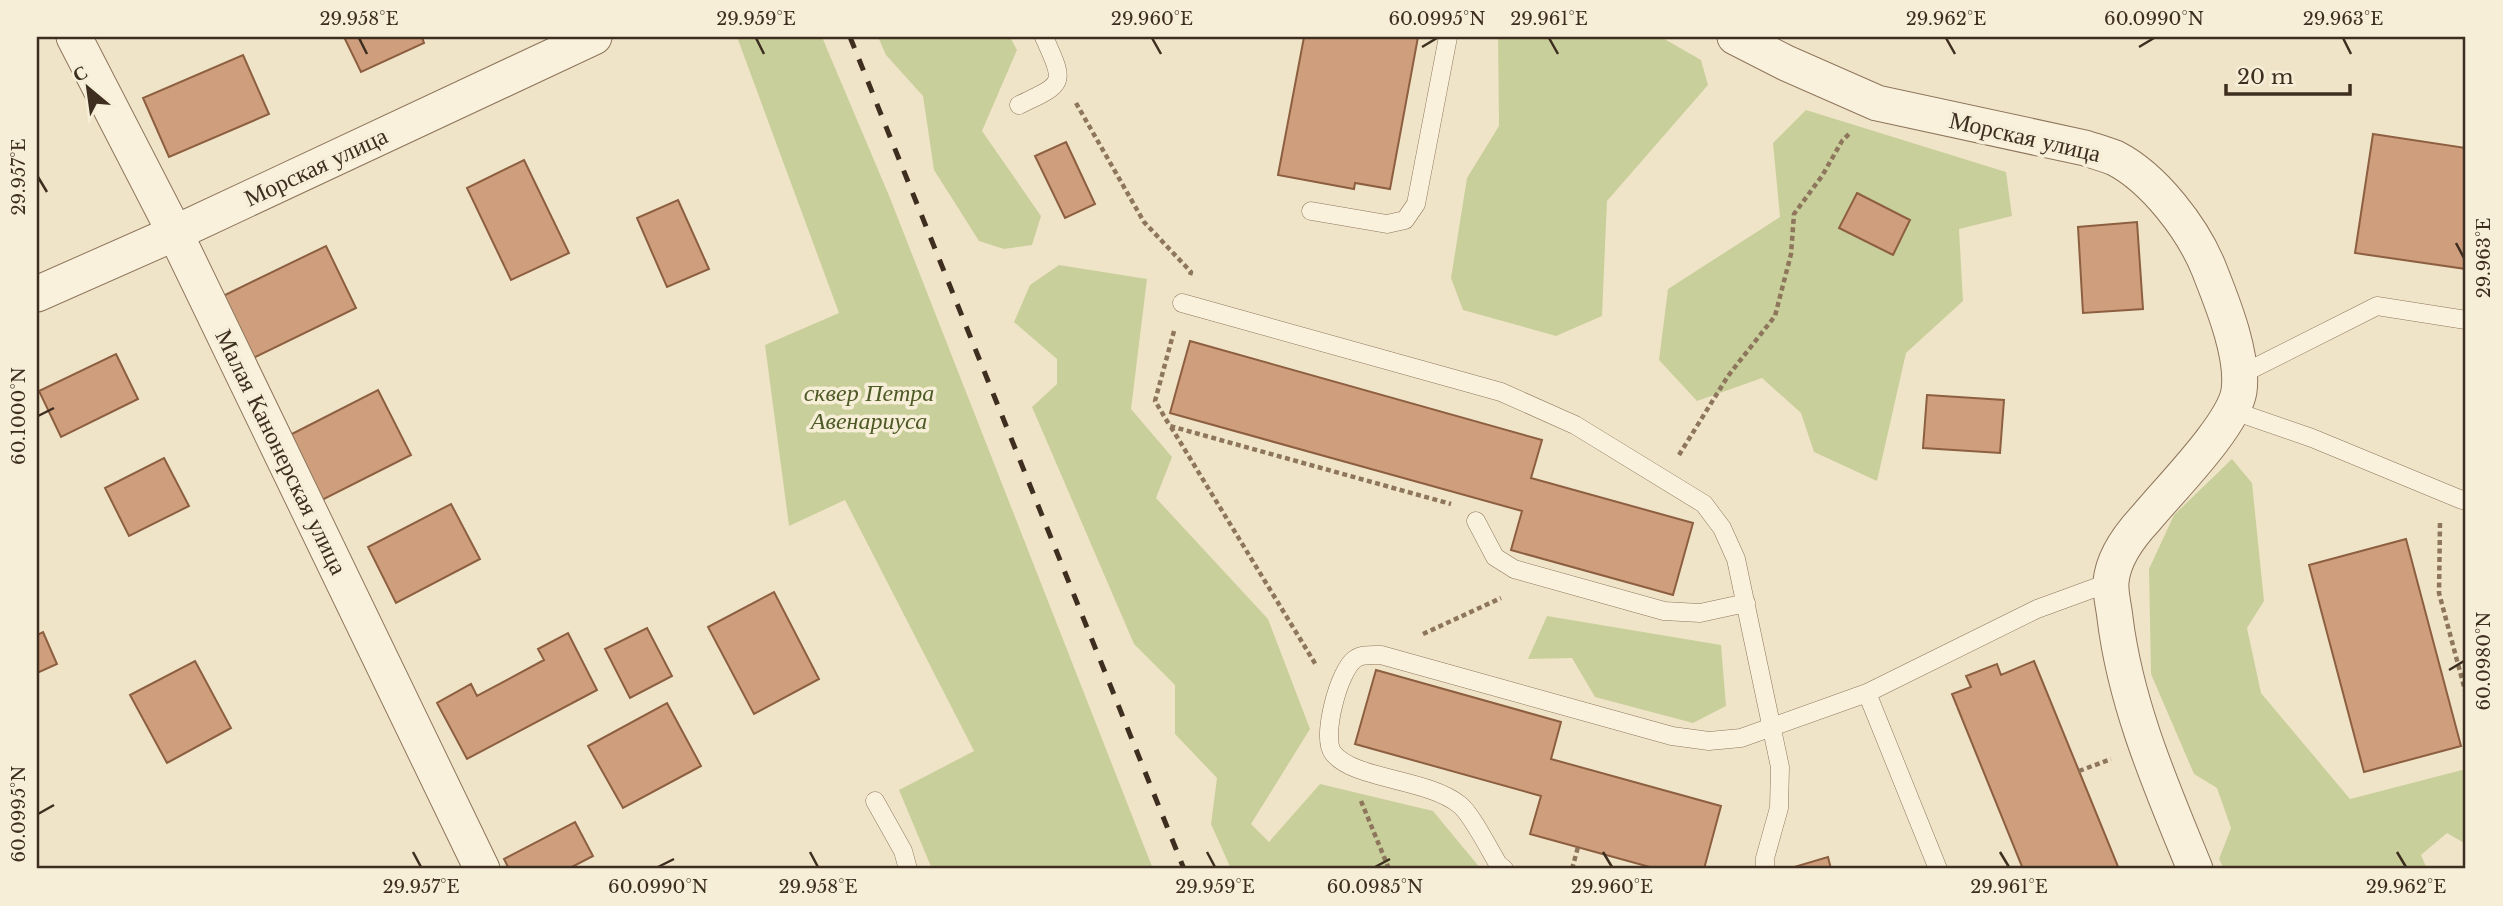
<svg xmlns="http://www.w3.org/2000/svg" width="2503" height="906" font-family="'Libre Baskerville',serif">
  <rect width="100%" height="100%" fill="#f0e4c8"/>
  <path fill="#c9cf9b" d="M 737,37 L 822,37 L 890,198 L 1153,869 L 932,869 L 899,790 L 974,751 L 845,500 L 789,526 L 765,345 L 839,313 Z
    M 878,37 L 1010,37 L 1017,50 L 982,131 L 1041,216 L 1032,245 L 1004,249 L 979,241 L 934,170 L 923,96 L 886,55 Z
    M 1498,37 L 1661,37 L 1701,60 L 1708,85 L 1607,201 L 1602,316 L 1556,336 L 1463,310 L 1451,278 L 1467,178 L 1499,126 Z
    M 1806,110 L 2006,172 L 2012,216 L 1959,229 L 1963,301 L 1906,353 L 1877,481 L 1814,452 L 1801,413 L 1762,378 L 1697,401 L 1659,360 L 1668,289 L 1780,217 L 1773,143 Z
    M 1059,265 L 1147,279 L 1131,409 L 1172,457 L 1156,498 L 1268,619 L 1310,729 L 1251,824 L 1269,842 L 1320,784 L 1433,811 L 1481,869 L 1231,869 L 1211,824 L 1217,778 L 1175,734 L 1175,685 L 1134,644 L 1032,407 L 1057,384 L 1057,359 L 1014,322 L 1030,285 Z
    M 2232,459 L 2252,483 L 2264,601 L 2247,628 L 2261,693 L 2350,799 L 2466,769 L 2466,844 L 2447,833 L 2421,855 L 2427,869 L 2224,869 L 2219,859 L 2231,828 L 2217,788 L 2194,774 L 2151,674 L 2149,569 L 2174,515 Z
    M 1547,616 L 1721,645 L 1726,706 L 1693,723 L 1595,697 L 1572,658 L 1528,659 Z"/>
  <path fill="#cf9f7d" stroke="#8d5f41" stroke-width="2" d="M 344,37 L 422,37 L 424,43 L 361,72 Z
    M 1304,37 L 1418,37 L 1390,189 L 1355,183 L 1354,189 L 1278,175 Z
    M 243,55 L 269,114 L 169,157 L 143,98 Z
    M 2373,134 L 2466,148 L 2466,269 L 2355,253 Z
    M 1066,142 L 1095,204 L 1065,218 L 1035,156 Z
    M 524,160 L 569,253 L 511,280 L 467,188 Z
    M 1857,193 L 1910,220 L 1893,255 L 1839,228 Z
    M 678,200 L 709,269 L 667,287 L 637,218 Z
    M 2137,222 L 2143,309 L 2083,313 L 2078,227 Z
    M 326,246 L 356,308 L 253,358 L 223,296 Z
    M 1190,341 L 1542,440 L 1531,478 L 1693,523 L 1673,595 L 1511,550 L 1522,511 L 1170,413 Z
    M 116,354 L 138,399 L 61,437 L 39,391 Z
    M 378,390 L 411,455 L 318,502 L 286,437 Z
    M 1927,395 L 2004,400 L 2000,453 L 1923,448 Z
    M 164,458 L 189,506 L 129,536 L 105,488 Z
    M 451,504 L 480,559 L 396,603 L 368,547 Z
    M 2406,539 L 2461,746 L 2364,772 L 2309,565 Z
    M 774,592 L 819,679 L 754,714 L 708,627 Z
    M 647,628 L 672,676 L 630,698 L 605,649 Z
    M 43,632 L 57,664 L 37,673 L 37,635 Z
    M 568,633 L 597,690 L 467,759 L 437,703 L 471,684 L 477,696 L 544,660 L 538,649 Z
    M 195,661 L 231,728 L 167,763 L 130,695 Z
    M 2034,661 L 2079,771 L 2119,869 L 2023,869 L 1952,694 L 1971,687 L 1966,676 L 1997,664 L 2001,675 Z
    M 1376,670 L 1561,722 L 1551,759 L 1721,806 L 1704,869 L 1657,869 L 1530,834 L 1541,796 L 1355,744 Z
    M 667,703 L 701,766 L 623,808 L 588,746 Z
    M 575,822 L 593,856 L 568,869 L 509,869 L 504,859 Z
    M 1828,857 L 1831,869 L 1795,869 L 1794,867 Z"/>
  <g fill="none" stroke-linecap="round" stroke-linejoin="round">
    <g stroke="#8d765c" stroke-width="19">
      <path id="service" d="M 1019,105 C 1066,83 1065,84 1044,37
        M 1311,211 L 1387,224 L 1405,220 L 1416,204 L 1448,37
        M 1182,303 L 1501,392 L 1575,425 L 1704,504 L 1722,528 L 1736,559 L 1780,767 L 1779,808 L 1765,858 L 1765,869
        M 2240,375 L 2377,306 L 2466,320
        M 2231,410 L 2312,438 L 2462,500 L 2466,499
        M 1476,521 L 1495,557 L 1514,569 L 1664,611 L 1700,613 L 1746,603
        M 1867,693 L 1938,869
        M 875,801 L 903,851 L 908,869
        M 1504,869 L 1498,864 C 1489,849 1472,815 1460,805 C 1427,778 1354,780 1333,753 C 1321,737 1339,670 1355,659 C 1361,654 1373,655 1381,655 L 1672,736 L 1709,741 L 1741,738 L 1867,693 L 2037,609 L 2111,582"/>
    </g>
    <g stroke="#8d765c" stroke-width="37">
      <path id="minor" d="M 74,37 L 175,233 L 482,869
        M 1735,37 L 1786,63 L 1877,103 L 2085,148 C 2094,151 2105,154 2115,158 C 2154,178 2193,229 2209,269 C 2222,302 2244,355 2239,391 C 2234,425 2169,490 2146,518 C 2130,535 2113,558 2111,582 C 2110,593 2114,607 2115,618 C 2126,707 2162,788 2195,869
        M 37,294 L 175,233 L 594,37"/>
    </g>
    <path stroke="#8d765c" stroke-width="4.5" stroke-dasharray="5 3.5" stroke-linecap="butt" d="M 1076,103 L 1144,222 L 1191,272 L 1190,275
      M 1174,331 L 1155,401 L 1170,426 L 1451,504
      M 1171,427 L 1316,665
      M 1679,455 L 1728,376 L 1775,316 L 1791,254 L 1794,214 L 1822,176 L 1842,141 L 1850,133
      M 2440,523 L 2439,593 L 2466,694
      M 1423,634 L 1501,598
      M 2079,771 L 2111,759
      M 1361,801 L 1389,869
      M 1572,869 L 1578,847
      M 1652,869 L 1653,868"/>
    <use href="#service" stroke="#faf1dc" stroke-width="18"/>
    <use href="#minor" stroke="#faf1dc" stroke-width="35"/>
    <path stroke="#3d2e20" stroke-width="5" stroke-dasharray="12 12" stroke-linecap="butt" d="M 850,37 L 1184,869"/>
  </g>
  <path fill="none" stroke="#3d2e20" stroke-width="2.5" d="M 359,38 L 367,54M 756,38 L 764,54M 1152,38 L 1161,54M 1549,38 L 1558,54M 1946,38 L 1955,54M 2343,38 L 2351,54M 1422,47 L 1437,38M 2139,47 L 2154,38M 38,177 L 47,192M 2456,243 L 2464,258M 38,416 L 54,408M 2449,670 L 2464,661M 38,814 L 54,805M 413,852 L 421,867M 810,852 L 818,867M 1207,852 L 1215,867M 1603,852 L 1612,867M 2000,852 L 2009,867M 2397,852 L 2406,867M 658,867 L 674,859M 1375,867 L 1390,859"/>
  <g text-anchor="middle" stroke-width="7" stroke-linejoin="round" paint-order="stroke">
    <g font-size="24" fill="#3d2e20" stroke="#f7eed8">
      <text transform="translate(2025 137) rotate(13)" y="8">Морская улица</text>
      <text transform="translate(316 167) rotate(-25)" y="8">Морская улица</text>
      <text transform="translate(281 452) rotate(64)" y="8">Малая Канонерская улица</text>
    </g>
    <g font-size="24" font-style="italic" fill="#4d5a26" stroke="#f7eed8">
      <text x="869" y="401">сквер Петра<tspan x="869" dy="28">Авенариуса</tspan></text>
    </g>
  </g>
  <rect width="2503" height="906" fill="none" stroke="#f7eed8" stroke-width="77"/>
  <g transform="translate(88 88) rotate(331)" stroke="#f7eed8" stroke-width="5" paint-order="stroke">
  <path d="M0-5L12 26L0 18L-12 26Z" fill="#3d2e20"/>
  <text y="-10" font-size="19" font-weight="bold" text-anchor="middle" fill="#3d2e20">С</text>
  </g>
  <path d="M2226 84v10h124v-10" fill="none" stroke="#3d2e20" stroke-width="3.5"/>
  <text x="2237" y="84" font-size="21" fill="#3d2e20" stroke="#f7eed8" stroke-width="5" paint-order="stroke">20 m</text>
  <rect x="38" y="38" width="2426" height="829" fill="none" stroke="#3d2e20" stroke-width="2.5"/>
  <g font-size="18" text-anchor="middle" fill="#3d2e20">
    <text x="359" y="25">29.958°E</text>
    <text x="756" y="25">29.959°E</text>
    <text x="1152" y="25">29.960°E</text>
    <text x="1437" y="25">60.0995°N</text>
    <text x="1549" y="25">29.961°E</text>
    <text x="1946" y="25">29.962°E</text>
    <text x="2154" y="25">60.0990°N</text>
    <text x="2343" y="25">29.963°E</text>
    <text transform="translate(19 177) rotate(-90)" y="6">29.957°E</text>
    <text transform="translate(2484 258) rotate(-90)" y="6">29.963°E</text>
    <text transform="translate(19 416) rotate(-90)" y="6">60.1000°N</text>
    <text transform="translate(2484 661) rotate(-90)" y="6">60.0980°N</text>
    <text transform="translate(19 814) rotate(-90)" y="6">60.0995°N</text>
    <text x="421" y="893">29.957°E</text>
    <text x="658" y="893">60.0990°N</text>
    <text x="818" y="893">29.958°E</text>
    <text x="1215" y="893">29.959°E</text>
    <text x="1375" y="893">60.0985°N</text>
    <text x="1612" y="893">29.960°E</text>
    <text x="2009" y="893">29.961°E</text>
    <text x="2406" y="893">29.962°E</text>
  </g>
</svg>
